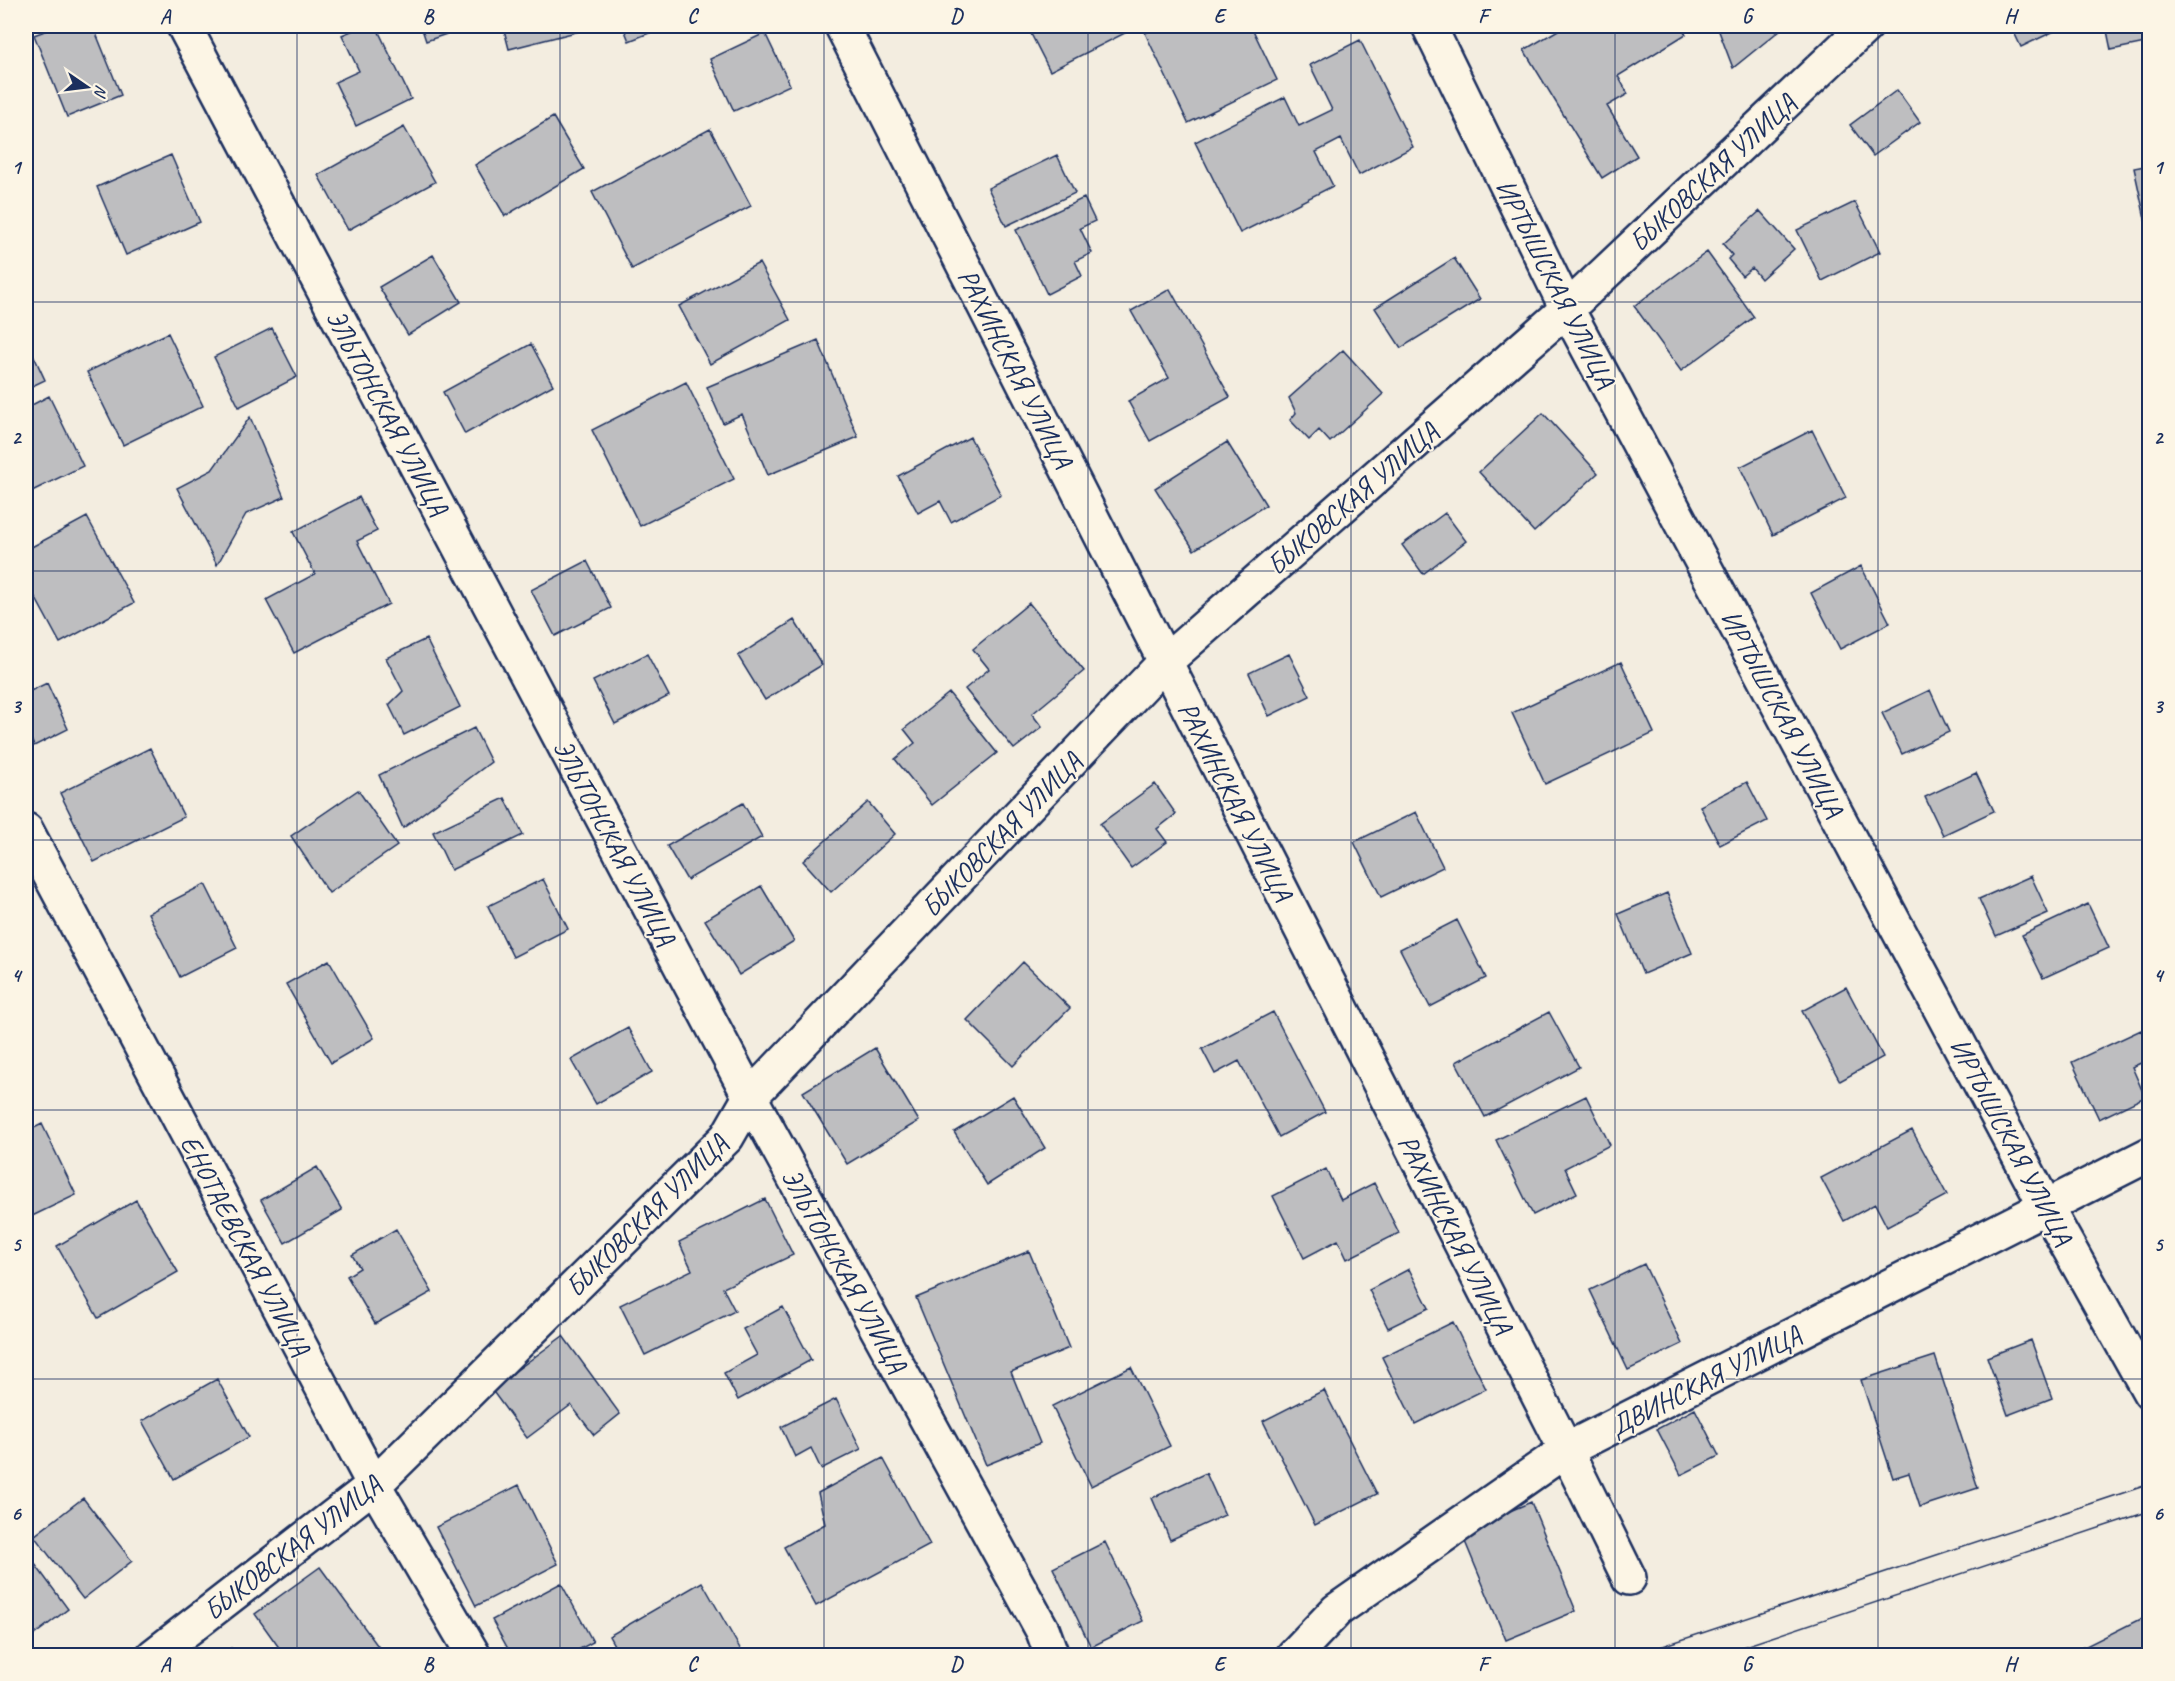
<svg xmlns="http://www.w3.org/2000/svg" width="2175" height="1681" font-family="Caveat,sans-serif">
  <rect width="100%" height="100%" fill="#f3ede0"/>
  <filter id="ink" filterUnits="userSpaceOnUse"><feTurbulence type="fractalNoise" baseFrequency=".0167" numOctaves="2"/><feDisplacementMap in="SourceGraphic" scale="12" xChannelSelector="R" yChannelSelector="G"/><feConvolveMatrix kernelMatrix="1 2 1 2 8 2 1 2 1" color-interpolation-filters="sRGB"/></filter>
  <g filter="url(#ink)">
    <path fill="#bebec0" stroke="#1b2f5e" stroke-width="1.5" d="M 58,26 L 93,26 L 121,95 L 67,117 L 34,35 Z
      M 363,26 L 376,26 L 411,99 L 356,126 L 335,82 L 359,71 L 342,35 Z
      M 421,26 L 470,26 L 426,41 Z
      M 503,26 L 583,26 L 584,30 L 509,49 Z
      M 623,26 L 667,26 L 629,41 Z
      M 1027,26 L 1129,26 L 1131,30 L 1050,71 Z
      M 1161,26 L 1251,26 L 1277,80 L 1188,123 L 1145,33 Z
      M 1565,26 L 1681,26 L 1686,34 L 1618,76 L 1628,94 L 1607,106 L 1637,156 L 1602,178 L 1524,50 Z
      M 1717,26 L 1785,26 L 1733,68 Z
      M 2011,26 L 2065,26 L 2021,47 Z
      M 2106,26 L 2150,26 L 2150,42 L 2111,50 Z
      M 765,33 L 790,85 L 734,111 L 710,59 Z
      M 1360,40 L 1413,147 L 1359,175 L 1341,139 L 1316,152 L 1333,186 L 1240,233 L 1195,142 L 1285,97 L 1299,126 L 1332,110 L 1310,65 Z
      M 1897,90 L 1920,122 L 1873,156 L 1850,125 Z
      M 553,117 L 584,169 L 505,216 L 475,165 Z
      M 404,127 L 435,182 L 348,230 L 318,175 Z
      M 710,129 L 751,206 L 632,269 L 592,192 Z
      M 171,155 L 200,222 L 126,255 L 97,187 Z
      M 1057,155 L 1075,193 L 1006,226 L 988,188 Z
      M 2150,165 L 2150,222 L 2146,223 L 2134,168 Z
      M 1084,198 L 1095,221 L 1080,228 L 1092,253 L 1075,261 L 1082,276 L 1047,294 L 1016,230 Z
      M 1855,202 L 1880,252 L 1822,281 L 1797,230 Z
      M 1760,211 L 1794,249 L 1761,279 L 1752,268 L 1742,276 L 1728,259 L 1732,255 L 1723,244 Z
      M 1707,252 L 1754,317 L 1681,371 L 1634,306 Z
      M 433,255 L 461,302 L 408,335 L 379,287 Z
      M 1454,258 L 1480,299 L 1401,348 L 1375,308 Z
      M 759,263 L 790,320 L 710,364 L 679,306 Z
      M 1170,289 L 1230,397 L 1150,441 L 1128,401 L 1169,378 L 1131,311 Z
      M 272,328 L 297,377 L 239,407 L 214,357 Z
      M 168,333 L 203,406 L 123,445 L 87,372 Z
      M 26,339 L 45,380 L 26,389 Z
      M 818,340 L 858,437 L 768,475 L 742,414 L 723,423 L 707,387 Z
      M 531,344 L 553,385 L 465,434 L 443,392 Z
      M 1343,350 L 1383,394 L 1330,442 L 1319,430 L 1309,440 L 1290,420 L 1296,413 L 1289,398 Z
      M 686,382 L 734,479 L 640,526 L 592,430 Z
      M 49,396 L 83,466 L 26,494 L 26,408 Z
      M 1543,413 L 1598,473 L 1534,532 L 1479,472 Z
      M 250,417 L 284,497 L 246,514 L 217,565 L 177,488 L 212,470 Z
      M 1812,430 L 1846,498 L 1773,535 L 1740,467 Z
      M 970,437 L 1001,495 L 951,522 L 940,501 L 918,513 L 898,476 Z
      M 1227,442 L 1266,505 L 1194,550 L 1155,488 Z
      M 359,497 L 377,531 L 357,541 L 389,604 L 294,653 L 266,600 L 315,574 L 293,532 Z
      M 1445,513 L 1466,541 L 1423,574 L 1402,545 Z
      M 87,517 L 134,603 L 60,643 L 35,597 L 26,602 L 26,550 Z
      M 587,561 L 611,608 L 555,636 L 531,590 Z
      M 1861,566 L 1890,623 L 1840,649 L 1811,593 Z
      M 1029,603 L 1084,671 L 1032,714 L 1042,727 L 1014,749 L 965,689 L 989,669 L 973,649 Z
      M 794,620 L 822,665 L 765,700 L 738,656 Z
      M 426,639 L 460,707 L 404,735 L 389,705 L 403,691 L 386,658 Z
      M 647,654 L 669,696 L 615,724 L 593,681 Z
      M 1289,654 L 1310,696 L 1269,716 L 1249,673 Z
      M 1621,662 L 1654,733 L 1545,784 L 1512,713 Z
      M 47,683 L 68,729 L 34,746 L 26,728 L 26,693 Z
      M 1930,690 L 1949,732 L 1902,754 L 1882,713 Z
      M 949,693 L 997,753 L 932,805 L 895,759 L 915,743 L 904,729 Z
      M 474,728 L 491,762 L 403,828 L 379,775 Z
      M 150,748 L 184,817 L 94,862 L 60,793 Z
      M 1976,773 L 1994,811 L 1943,835 L 1925,797 Z
      M 1747,782 L 1767,821 L 1720,845 L 1700,806 Z
      M 1155,784 L 1176,814 L 1157,829 L 1167,842 L 1131,868 L 1100,824 Z
      M 358,790 L 397,846 L 329,893 L 291,836 Z
      M 505,798 L 523,835 L 451,870 L 433,832 Z
      M 868,802 L 895,834 L 831,892 L 803,861 Z
      M 743,803 L 762,837 L 687,880 L 667,846 Z
      M 1416,812 L 1443,867 L 1381,897 L 1354,842 Z
      M 2031,876 L 2048,913 L 1996,936 L 1979,899 Z
      M 543,879 L 568,929 L 513,957 L 488,906 Z
      M 205,884 L 237,948 L 180,977 L 148,913 Z
      M 761,886 L 794,941 L 739,975 L 705,920 Z
      M 1667,893 L 1692,953 L 1643,974 L 1618,914 Z
      M 2088,904 L 2109,948 L 2043,978 L 2022,935 Z
      M 1457,920 L 1486,978 L 1430,1007 L 1400,949 Z
      M 329,960 L 374,1038 L 331,1063 L 286,984 Z
      M 1023,962 L 1070,1008 L 1013,1066 L 967,1020 Z
      M 1846,987 L 1883,1057 L 1840,1081 L 1802,1011 Z
      M 1273,1012 L 1325,1112 L 1279,1137 L 1239,1061 L 1215,1074 L 1202,1049 Z
      M 1549,1012 L 1579,1067 L 1485,1117 L 1456,1062 Z
      M 628,1028 L 652,1072 L 596,1104 L 571,1060 Z
      M 2141,1030 L 2150,1048 L 2150,1059 L 2132,1067 L 2145,1097 L 2099,1119 L 2072,1062 Z
      M 875,1048 L 919,1121 L 847,1164 L 803,1092 Z
      M 1013,1096 L 1045,1148 L 987,1185 L 954,1132 Z
      M 1586,1096 L 1610,1145 L 1565,1168 L 1577,1193 L 1533,1215 L 1496,1140 Z
      M 42,1124 L 76,1195 L 26,1219 L 26,1132 Z
      M 1912,1130 L 1947,1195 L 1887,1227 L 1875,1204 L 1844,1221 L 1821,1178 Z
      M 317,1167 L 342,1210 L 285,1243 L 261,1200 Z
      M 1326,1169 L 1341,1200 L 1374,1183 L 1399,1233 L 1347,1259 L 1338,1240 L 1304,1258 L 1273,1196 Z
      M 765,1199 L 793,1255 L 723,1288 L 735,1311 L 645,1355 L 620,1305 L 692,1270 L 679,1242 Z
      M 136,1200 L 178,1272 L 98,1318 L 57,1246 Z
      M 396,1229 L 432,1292 L 375,1324 L 347,1276 L 360,1268 L 352,1255 Z
      M 1029,1251 L 1069,1348 L 1011,1372 L 1040,1443 L 986,1465 L 916,1298 Z
      M 1644,1264 L 1682,1344 L 1628,1370 L 1590,1290 Z
      M 1409,1269 L 1429,1308 L 1388,1328 L 1369,1290 Z
      M 783,1307 L 811,1360 L 738,1400 L 724,1373 L 757,1355 L 743,1329 Z
      M 1453,1322 L 1486,1389 L 1415,1424 L 1382,1357 Z
      M 563,1336 L 620,1414 L 594,1435 L 571,1405 L 527,1438 L 491,1389 Z
      M 2031,1340 L 2052,1398 L 2008,1415 L 1987,1357 Z
      M 1935,1356 L 1978,1488 L 1920,1507 L 1909,1473 L 1893,1478 L 1861,1380 Z
      M 1131,1367 L 1170,1446 L 1091,1486 L 1052,1406 Z
      M 217,1379 L 249,1437 L 174,1479 L 142,1421 Z
      M 1324,1390 L 1377,1494 L 1315,1525 L 1263,1421 Z
      M 836,1399 L 861,1449 L 821,1469 L 811,1448 L 795,1457 L 781,1427 Z
      M 1695,1409 L 1719,1456 L 1681,1475 L 1657,1429 Z
      M 883,1458 L 930,1545 L 816,1606 L 784,1547 L 825,1524 L 818,1493 Z
      M 1206,1473 L 1225,1515 L 1170,1540 L 1152,1498 Z
      M 519,1485 L 558,1564 L 476,1606 L 436,1527 Z
      M 83,1498 L 132,1561 L 83,1599 L 34,1536 Z
      M 1531,1502 L 1576,1611 L 1506,1640 L 1461,1532 Z
      M 1105,1542 L 1143,1621 L 1091,1647 L 1053,1568 Z
      M 29,1556 L 68,1609 L 26,1641 L 26,1559 Z
      M 320,1567 L 383,1653 L 379,1656 L 285,1656 L 255,1614 Z
      M 702,1582 L 742,1652 L 737,1656 L 620,1656 L 609,1636 Z
      M 561,1583 L 593,1642 L 567,1656 L 512,1656 L 492,1620 Z
      M 2150,1614 L 2150,1656 L 2083,1656 L 2080,1649 Z
      M 231,1648 L 237,1656 L 221,1656 Z"/>
    <g fill="none" stroke-linecap="round" stroke-linejoin="round">
      <g stroke="#1b2f5e" stroke-width="38">
        <path id="minor" d="M 184,26 L 750,1097 L 1043,1631 L 1052,1656
          M 842,26 L 1566,1450 L 1629,1578
          M 1429,26 L 1567,309 L 2046,1207 L 2150,1393
          M 26,830 L 374,1485 L 474,1656
          M 153,1656 L 374,1485 L 727,1137 L 750,1097 L 1165,662 L 1567,309 L 1866,26
          M 1293,1656 L 1337,1610 L 1566,1450 L 2150,1154"/>
      </g>
      <use href="#minor" stroke="#fcf5e5" stroke-width="33"/>
      <path stroke="#1b2f5e" stroke-width="1.5" d="M 1633,1656 L 2150,1484
        M 1715,1656 L 2150,1511"/>
    </g>
  </g>
  <path fill="none" stroke="#1b2f5e" stroke-width="1.5" stroke-opacity="0.55" d="M 297,26 L 297,1656M 560,26 L 560,1656M 824,26 L 824,1656M 1088,26 L 1088,1656M 1351,26 L 1351,1656M 1615,26 L 1615,1656M 1878,26 L 1878,1656M 26,302 L 2150,302M 26,571 L 2150,571M 26,840 L 2150,840M 26,1110 L 2150,1110M 26,1379 L 2150,1379"/>
  <g text-anchor="middle" stroke-width="4.5" stroke-linejoin="round" paint-order="stroke">
    <g font-size="28" fill="#1b2f5e" stroke="#fcf5e5">
      <text transform="translate(1712 172) rotate(-43)" y="10">БЫКОВСКАЯ УЛИЦА</text>
      <text transform="translate(1556 283) rotate(63)" y="10">ИРТЫШСКАЯ УЛИЦА</text>
      <text transform="translate(1016 368) rotate(63)" y="10">РАХИНСКАЯ УЛИЦА</text>
      <text transform="translate(388 412) rotate(62)" y="10">ЭЛЬТОНСКАЯ УЛИЦА</text>
      <text transform="translate(1352 498) rotate(-41)" y="10">БЫКОВСКАЯ УЛИЦА</text>
      <text transform="translate(1783 713) rotate(62)" y="10">ИРТЫШСКАЯ УЛИЦА</text>
      <text transform="translate(1236 801) rotate(63)" y="10">РАХИНСКАЯ УЛИЦА</text>
      <text transform="translate(1001 834) rotate(-46)" y="10">БЫКОВСКАЯ УЛИЦА</text>
      <text transform="translate(615 842) rotate(62)" y="10">ЭЛЬТОНСКАЯ УЛИЦА</text>
      <text transform="translate(2012 1141) rotate(62)" y="10">ИРТЫШСКАЯ УЛИЦА</text>
      <text transform="translate(646 1215) rotate(-45)" y="10">БЫКОВСКАЯ УЛИЦА</text>
      <text transform="translate(1456 1234) rotate(63)" y="10">РАХИНСКАЯ УЛИЦА</text>
      <text transform="translate(246 1245) rotate(62)" y="10">ЕНОТАЕВСКАЯ УЛИЦА</text>
      <text transform="translate(845 1270) rotate(61)" y="10">ЭЛЬТОНСКАЯ УЛИЦА</text>
      <text transform="translate(1705 1380) rotate(-27)" y="10">ДВИНСКАЯ УЛИЦА</text>
      <text transform="translate(292 1547) rotate(-38)" y="10">БЫКОВСКАЯ УЛИЦА</text>
    </g>
  </g>
  <rect width="2175" height="1681" fill="none" stroke="#fcf5e5" stroke-width="66"/>
  <g transform="translate(87 87) rotate(104)" stroke="#fcf5e5" stroke-width="4.5" paint-order="stroke">
  <path d="M0-4.5L10 22L0 15L-10 22Z" fill="#1b2f5e"/>
  <text y="-9" font-size="16" font-weight="bold" text-anchor="middle" fill="#1b2f5e">N</text>
  </g>
  <rect x="33" y="33" width="2109" height="1615" fill="none" stroke="#1b2f5e" stroke-width="2"/>
  <g font-size="20" text-anchor="middle" font-weight="bold" fill="#1b2f5e">
    <text x="165" y="23">A</text>
    <text x="428" y="23">B</text>
    <text x="692" y="23">C</text>
    <text x="956" y="23">D</text>
    <text x="1219" y="23">E</text>
    <text x="1483" y="23">F</text>
    <text x="1747" y="23">G</text>
    <text x="2010" y="23">H</text>
    <text x="16" y="174">1</text>
    <text x="2158" y="174">1</text>
    <text x="16" y="444">2</text>
    <text x="2158" y="444">2</text>
    <text x="16" y="713">3</text>
    <text x="2158" y="713">3</text>
    <text x="16" y="982">4</text>
    <text x="2158" y="982">4</text>
    <text x="16" y="1251">5</text>
    <text x="2158" y="1251">5</text>
    <text x="16" y="1520">6</text>
    <text x="2158" y="1520">6</text>
    <text x="165" y="1671">A</text>
    <text x="428" y="1671">B</text>
    <text x="692" y="1671">C</text>
    <text x="956" y="1671">D</text>
    <text x="1219" y="1671">E</text>
    <text x="1483" y="1671">F</text>
    <text x="1747" y="1671">G</text>
    <text x="2010" y="1671">H</text>
  </g>
</svg>
